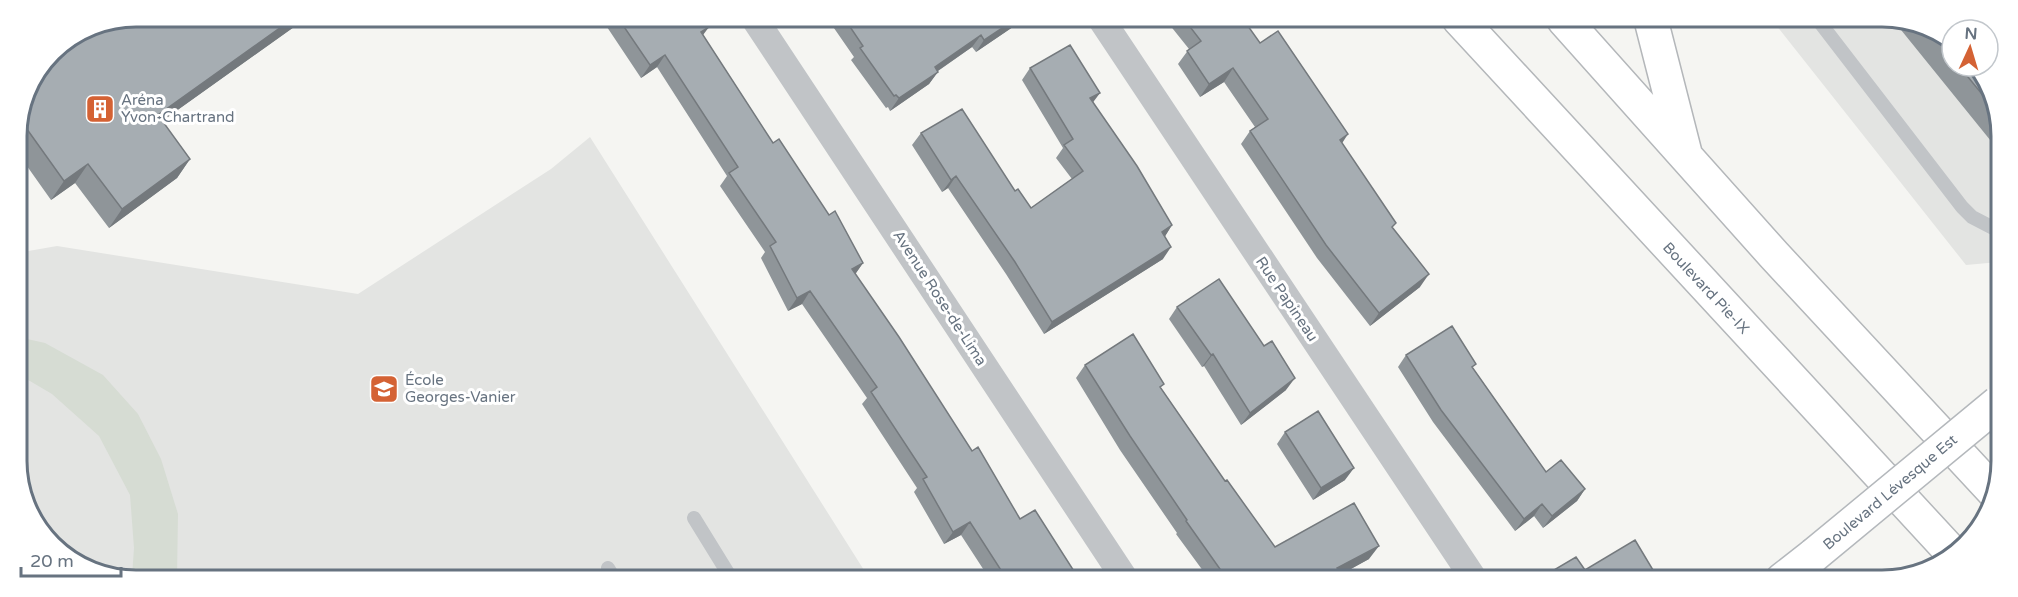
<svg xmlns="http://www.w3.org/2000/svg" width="2018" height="597" font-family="'Varela Round',sans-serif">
  <rect width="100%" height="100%" fill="#f5f5f2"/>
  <path fill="#e3e4e2" d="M 1772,20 L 1913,20 L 1952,66 L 1999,113 L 1999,262 L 1966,265 Z
    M 590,137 L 869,578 L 105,577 L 51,545 L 19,484 L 17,253 L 57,246 L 358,294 L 551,169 Z"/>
  <path fill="#d6dcd3" d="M 18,337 L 45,343 L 103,375 L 138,414 L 161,459 L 178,514 L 177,577 L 132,577 L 134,548 L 130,495 L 99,436 L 52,394 L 18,374 Z"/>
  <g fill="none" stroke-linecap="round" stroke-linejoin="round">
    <g stroke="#b4b8bc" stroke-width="36">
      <path id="secondary" d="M 1782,580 L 1814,555"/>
    </g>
    <g stroke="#b4b7ba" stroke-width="36">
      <path id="highway" d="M 1459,19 L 1955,556
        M 1564,20 L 1774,255 L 1996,494
        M 1651,20 L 1685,153"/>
    </g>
    <path stroke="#c1c4c7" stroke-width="14" d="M 1818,20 L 1962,207 L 1972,217 L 1999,231
      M 694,518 L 731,578
      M 608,568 L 614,578"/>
    <path stroke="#c1c4c7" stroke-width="27" d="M 754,18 L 1125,579
      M 1101,19 L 1474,579"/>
    <use href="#secondary" stroke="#fff" stroke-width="33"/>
    <use href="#highway" stroke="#fff" stroke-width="33"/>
    <g stroke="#b4b8bc" stroke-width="36" stroke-linecap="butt">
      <path id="secondary-bridge" d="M 1814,555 L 1998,403"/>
    </g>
    <use href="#secondary-bridge" stroke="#fff" stroke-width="33"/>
  </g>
  <path fill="#8f9599" d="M 136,16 L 308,17 L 162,121 L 190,159 L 177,178 L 109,228 L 75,183 L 51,200 L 17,152 L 17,128 L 26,90 Z
    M 601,18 L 703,18 L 703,35 L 773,143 L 829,215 L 863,263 L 855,274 L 972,451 L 1020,519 L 1079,579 L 989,578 L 961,535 L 944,544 L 914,492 L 917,488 L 862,404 L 867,398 L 802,304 L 788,311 L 761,258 L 765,252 L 720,186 L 727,176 L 657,67 L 641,78 Z
    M 827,18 L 1026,18 L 976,52 L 972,47 L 938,71 L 929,84 L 890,111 L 888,107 L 886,108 L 851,60 L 854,57 Z
    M 1165,19 L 1228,19 L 1230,22 L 1260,43 L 1342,143 L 1393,228 L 1420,287 L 1370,326 L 1317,258 L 1241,144 L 1250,131 L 1255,127 L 1224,82 L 1200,97 L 1178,64 L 1189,49 Z
    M 1893,20 L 1913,20 L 1952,45 L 1952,66 L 1976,66 L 1999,113 L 1999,151 Z
    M 1030,68 L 1093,102 L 1172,225 L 1165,236 L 1163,259 L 1044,334 L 1006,274 L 948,188 L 942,192 L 912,145 L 921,133 L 1015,191 L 1031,208 L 1072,179 L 1056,158 L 1063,148 L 1022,80 Z
    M 1177,307 L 1286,390 L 1241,425 L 1204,366 L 1202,367 L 1169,319 Z
    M 1406,355 L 1473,368 L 1546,472 L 1585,489 L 1577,501 L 1543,528 L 1534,516 L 1515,531 L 1433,422 L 1398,367 Z
    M 1085,365 L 1161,388 L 1225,481 L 1275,547 L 1369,559 L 1341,574 L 1344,579 L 1209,579 L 1176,534 L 1177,533 L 1120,450 L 1076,378 Z
    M 1285,432 L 1345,480 L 1313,500 L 1277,444 Z"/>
  <path fill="#74797d" d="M 295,17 L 308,17 L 144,134 L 158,115 Z
    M 1017,18 L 1026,18 L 976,52 L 984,40 Z
    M 709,27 L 700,39 L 701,32 Z
    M 981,35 L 972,47 L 926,79 L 935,67 Z
    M 665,55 L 657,67 L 641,78 L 650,65 Z
    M 1233,68 L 1224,82 L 1200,97 L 1209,84 Z
    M 938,72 L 929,84 L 890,111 L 899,98 Z
    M 1100,93 L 1091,105 L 1090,98 Z
    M 1348,134 L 1339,148 L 1340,140 Z
    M 190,159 L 177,178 L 109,228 L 122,209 Z
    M 88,164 L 75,183 L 51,200 L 64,181 Z
    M 956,176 L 948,188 L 942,192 L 951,180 Z
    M 1172,225 L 1164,238 L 1162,232 Z
    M 1171,247 L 1163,259 L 1044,334 L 1052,322 Z
    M 863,263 L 854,276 L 852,269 Z
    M 1429,274 L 1420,287 L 1370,326 L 1379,313 Z
    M 810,291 L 802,304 L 788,311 L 797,298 Z
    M 1213,354 L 1204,366 L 1202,367 L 1211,355 Z
    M 1295,378 L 1286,390 L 1241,425 L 1250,413 Z
    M 1354,468 L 1345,480 L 1313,500 L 1321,488 Z
    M 1585,489 L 1577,501 L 1543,528 L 1552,516 Z
    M 1542,504 L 1534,516 L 1515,531 L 1524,519 Z
    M 970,522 L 961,535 L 944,544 L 953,532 Z
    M 1379,546 L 1369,559 L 1333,579 L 1337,568 Z"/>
  <path fill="#a6adb2" stroke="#74797d" stroke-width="1.5" d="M 136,16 L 295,17 L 158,115 L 190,159 L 122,209 L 88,164 L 64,181 L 19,118 L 26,90 L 52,51 L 90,25 Z
    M 618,18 L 703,18 L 709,27 L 701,32 L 773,143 L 779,139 L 829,215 L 835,211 L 863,263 L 852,269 L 899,337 L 972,451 L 978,447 L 1020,519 L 1035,510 L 1079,579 L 1006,578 L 970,522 L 953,532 L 923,479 L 927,477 L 871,392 L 877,387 L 810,291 L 797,298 L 770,246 L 776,242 L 729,173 L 738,167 L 665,55 L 650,65 Z
    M 844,18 L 1017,18 L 984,40 L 981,35 L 935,67 L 938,72 L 899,98 L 896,95 L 894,96 L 860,48 L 863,46 Z
    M 1184,19 L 1228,19 L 1230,22 L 1235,19 L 1243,19 L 1260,43 L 1278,31 L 1348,134 L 1340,140 L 1396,223 L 1392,227 L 1429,274 L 1379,313 L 1326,245 L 1250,131 L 1268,119 L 1233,68 L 1209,84 L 1187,51 L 1201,41 Z
    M 1932,32 L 1952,45 L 1952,57 Z
    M 1070,45 L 1100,93 L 1090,98 L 1137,166 L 1172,225 L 1162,232 L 1171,247 L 1052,322 L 1015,262 L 956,176 L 951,180 L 921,133 L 962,109 L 1015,191 L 1018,189 L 1031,208 L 1083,171 L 1064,145 L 1073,139 L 1030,68 Z
    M 1959,66 L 1976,66 L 1999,113 L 1999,115 Z
    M 1219,279 L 1264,346 L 1272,341 L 1295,378 L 1250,413 L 1213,354 L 1211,355 L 1177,307 Z
    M 1452,326 L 1476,364 L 1472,367 L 1546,472 L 1561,460 L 1585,489 L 1552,516 L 1542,504 L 1524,519 L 1441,410 L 1406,355 Z
    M 1133,334 L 1164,384 L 1160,387 L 1225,481 L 1227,480 L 1275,547 L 1354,503 L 1379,546 L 1337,568 L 1344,579 L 1227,579 L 1186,521 L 1187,520 L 1130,436 L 1085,365 Z
    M 1318,411 L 1354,468 L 1321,488 L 1285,432 Z
    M 1635,540 L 1659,580 L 1543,580 L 1542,577 L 1576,557 L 1585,570 Z"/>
  <defs>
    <g id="building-square" transform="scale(1.5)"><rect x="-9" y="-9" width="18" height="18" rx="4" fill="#d46234" stroke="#fff"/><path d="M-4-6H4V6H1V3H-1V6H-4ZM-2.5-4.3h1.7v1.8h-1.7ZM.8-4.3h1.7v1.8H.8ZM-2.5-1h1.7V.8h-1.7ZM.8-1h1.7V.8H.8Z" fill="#fff"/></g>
    <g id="school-square" transform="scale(1.5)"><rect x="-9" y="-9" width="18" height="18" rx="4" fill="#d46234" stroke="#fff"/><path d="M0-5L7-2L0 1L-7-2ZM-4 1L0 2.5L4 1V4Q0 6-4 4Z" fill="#fff"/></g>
  </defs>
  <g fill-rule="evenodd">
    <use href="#building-square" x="100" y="109"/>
    <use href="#school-square" x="384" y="389"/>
  </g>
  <g text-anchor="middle" stroke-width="6" stroke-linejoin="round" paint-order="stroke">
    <g font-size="15" fill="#677380" stroke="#fff" text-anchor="start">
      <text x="121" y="105">Aréna<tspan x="121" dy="17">Yvon-Chartrand</tspan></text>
      <text x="405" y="385">École<tspan x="405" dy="17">Georges-Vanier</tspan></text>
    </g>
    <g font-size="15" fill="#677380" stroke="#fff">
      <text transform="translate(1706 288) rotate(47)" y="5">Boulevard Pie-IX</text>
      <text transform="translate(940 298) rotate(57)" y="5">Avenue Rose-de-Lima</text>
      <text transform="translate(1287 299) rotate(56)" y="5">Rue Papineau</text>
      <text transform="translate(1890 492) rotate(-40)" y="5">Boulevard Lévesque Est</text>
    </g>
  </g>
  <path d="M0 0H2018V597H0ZM136 27H1882A109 109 0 0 1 1991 136V461A109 109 0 0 1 1882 570H136A109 109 0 0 1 27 461V136A109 109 0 0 1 136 27Z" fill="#fff" fill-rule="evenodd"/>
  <path fill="none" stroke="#677380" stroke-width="3" d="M136 27H1882A109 109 0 0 1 1991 136V461A109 109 0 0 1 1882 570H136A109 109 0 0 1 27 461V136A109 109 0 0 1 136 27Z"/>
  <g transform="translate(1970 48) rotate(4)"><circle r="28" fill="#ffffff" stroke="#c2c7cc" stroke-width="1.5"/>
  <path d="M0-4.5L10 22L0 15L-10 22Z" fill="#d46234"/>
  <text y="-9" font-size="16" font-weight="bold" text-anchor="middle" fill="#677380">N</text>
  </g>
  <path d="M21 567v9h100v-9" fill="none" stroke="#677380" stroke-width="3"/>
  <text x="30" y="567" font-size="18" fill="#677380" stroke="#ffffff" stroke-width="4.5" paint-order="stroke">20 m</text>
</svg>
